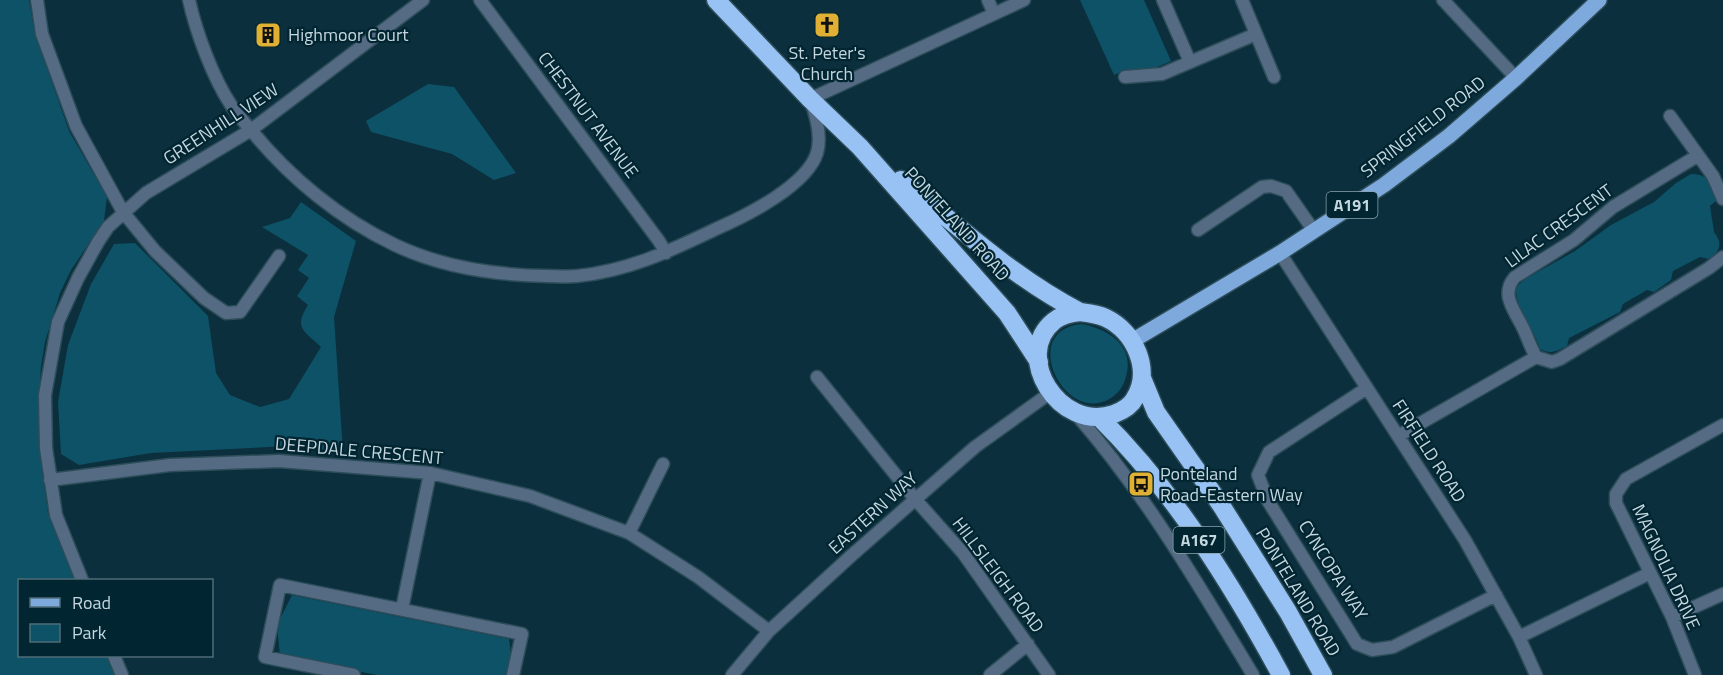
<svg xmlns="http://www.w3.org/2000/svg" width="1723" height="675" font-family="'Titillium Web',sans-serif">
  <rect width="100%" height="100%" fill="#0b2f3c"/>
  <path fill="#0d5267" d="M 0,0 L 29,0 L 35,34 L 69,131 L 107,197 L 104,221 L 71,270 L 60,293 L 45,342 L 41,366 L 39,400 L 41,462 L 48,513 L 75,580 L 20,580 L 20,656 L 106,656 L 115,675 L 0,675 Z
    M 1080,0 L 1144,0 L 1171,61 L 1155,68 L 1123,71 L 1114,75 Z
    M 428,84 L 454,87 L 516,173 L 494,180 L 452,154 L 371,132 L 366,121 Z
    M 1691,174 C 1708,174 1714,184 1717,200 L 1710,206 L 1714,232 C 1723,243 1720,252 1709,259 L 1700,257 L 1673,271 L 1671,280 L 1654,292 L 1647,290 L 1623,304 L 1620,312 L 1569,338 L 1567,346 C 1557,351 1550,355 1540,349 C 1534,328 1515,310 1516,287 L 1525,279 L 1575,251 L 1611,225 L 1654,202 L 1676,183 Z
    M 301,202 L 356,241 L 334,317 L 343,452 L 289,446 L 151,453 L 79,465 L 61,454 L 58,402 L 68,345 L 91,284 L 114,244 L 135,243 L 208,316 L 216,373 L 230,395 L 260,407 L 289,399 L 321,347 C 304,330 293,329 308,305 L 297,296 L 309,278 L 298,270 L 308,255 L 262,227 L 290,218 Z
    M 1082,324 C 1108,329 1135,346 1126,376 C 1124,385 1120,392 1111,398 C 1065,427 1017,330 1082,324 Z
    M 292,595 L 509,639 L 513,671 L 511,675 L 377,675 L 280,656 L 277,625 Z"/>
  <g fill="none" stroke-linecap="round" stroke-linejoin="round">
    <g stroke="#2c4d59" stroke-width="15">
      <path id="street" d="M 37,0 L 42,34 L 76,126 L 123,212 L 155,251 L 204,298 L 226,313 L 240,312 L 279,256
        M 189,0 C 196,32 213,78 231,105 C 237,114 244,122 251,130 C 289,177 340,219 395,245 C 441,267 495,275 546,276 C 556,276 567,277 577,276 C 629,271 672,250 718,228 C 748,215 807,185 817,153 C 822,136 816,115 810,99 L 1024,0
        M 480,0 L 659,241 L 666,253
        M 988,0 L 994,14
        M 1163,0 L 1190,62
        M 1242,0 L 1274,77
        M 1443,0 L 1516,78
        M 1125,77 L 1162,74 L 1256,34
        M 1670,116 L 1713,176 L 1723,199
        M 1697,156 L 1613,207 L 1574,240 L 1515,277 C 1499,295 1516,312 1524,330 C 1528,339 1531,348 1536,357 L 1552,362 L 1560,359 L 1709,268 L 1723,257
        M 1198,230 L 1262,187 L 1271,186 L 1286,191 L 1314,231
        M 1280,253 L 1465,540 L 1519,637 L 1536,675
        M 817,377 L 915,499 L 963,553 L 1049,675
        M 1367,388 L 1269,452 L 1258,475 L 1268,501 L 1357,644 L 1372,650 L 1393,647 L 1496,595
        M 1075,413 C 1145,493 1198,584 1253,675
        M 1398,436 L 1536,357
        M 50,480 L 170,465 L 279,461 L 430,473 L 530,496 L 629,533 L 698,577 L 769,631
        M 629,533 L 663,464
        M 82,580 L 56,515 L 46,448 L 45,395 L 58,322 L 78,278 L 98,242 L 108,227 L 146,193 L 251,130 L 423,0
        M 402,609 L 430,473
        M 1672,617 L 1723,594
        M 1519,637 L 1650,573
        M 114,656 L 122,675
        M 354,675 L 265,657 L 280,585 L 522,634 L 513,675
        M 732,675 L 769,631 L 852,555 L 975,447 L 1050,393
        M 990,675 L 1028,644
        M 1695,675 L 1672,617 L 1616,503 L 1616,494 L 1626,479 L 1723,425"/>
    </g>
    <g stroke="#2c4d59" stroke-width="18">
      <path id="primary" d="M 1132,341 L 1280,253 L 1384,185 L 1449,136 L 1516,78 L 1599,0"/>
    </g>
    <g stroke="#2c4d59" stroke-width="21">
      <path id="highway" d="M 716,0 L 810,99 L 860,147 L 1007,313 L 1039,362
        M 901,180 C 958,226 1014,278 1080,312
        M 1080,312 C 1088,313 1098,314 1106,318 C 1135,332 1152,370 1135,398 C 1131,406 1122,411 1114,414 C 1059,433 1012,355 1054,321 C 1061,315 1071,313 1080,312 Z
        M 1142,378 L 1156,412 L 1221,505 L 1288,612 L 1323,675
        M 1099,417 C 1174,491 1231,583 1281,675"/>
    </g>
    <use href="#street" stroke="#556a83" stroke-width="12"/>
    <use href="#primary" stroke="#7da9dd" stroke-width="15"/>
    <use href="#highway" stroke="#98c2f3" stroke-width="18"/>
  </g>
  <defs>
    <g id="church-square" transform="scale(1.35)"><rect x="-9" y="-9" width="18" height="18" rx="4" fill="#dfb034" stroke="#012531"/><path d="M-1.2-6h2.4v3.5h3.3v2.4h-3.3V6h-2.4V-.1h-3.3v-2.4h3.3Z" fill="#111"/></g>
    <g id="building-square" transform="scale(1.35)"><rect x="-9" y="-9" width="18" height="18" rx="4" fill="#dfb034" stroke="#012531"/><path d="M-4-6H4V6H1V3H-1V6H-4ZM-2.5-4.3h1.7v1.8h-1.7ZM.8-4.3h1.7v1.8H.8ZM-2.5-1h1.7V.8h-1.7ZM.8-1h1.7V.8H.8Z" fill="#111"/></g>
    <g id="bus-square" transform="scale(1.35)"><rect x="-9" y="-9" width="18" height="18" rx="4" fill="#dfb034" stroke="#012531"/><path d="M-5-6H5V4H4V6H2V4H-2V6H-4V4H-5ZM-3.5-4V0h7V-4ZM-3.5 1.2v1.5H-2V1.2ZM2 1.2v1.5H3.5V1.2Z" fill="#111"/></g>
  </defs>
  <g fill-rule="evenodd">
    <use href="#church-square" x="827" y="25"/>
    <use href="#building-square" x="268" y="35"/>
    <use href="#bus-square" x="1141" y="484"/>
  </g>
  <g text-anchor="middle" stroke-width="4.5" stroke-linejoin="round" paint-order="stroke">
    <g fill="#012531" stroke="#8aa2ab" stroke-width="1.5">
      <rect x="1326.5" y="192" width="51" height="26" rx="4.5"/>
      <rect x="1173.5" y="527" width="51" height="26" rx="4.5"/>
    </g>
    <g font-size="16" font-weight="bold" fill="#c4d7df">
      <text x="1352" y="211">A191</text>
      <text x="1199" y="546">A167</text>
    </g>
    <g font-size="18" fill="#c4d7df" stroke="#012531" text-anchor="start">
      <text x="288" y="41">Highmoor Court</text>
      <text x="827" y="59" text-anchor="middle">St. Peter's<tspan x="827" dy="21">Church</tspan></text>
      <text x="1160" y="480">Ponteland<tspan x="1160" dy="21">Road-Eastern Way</tspan></text>
    </g>
    <g font-size="18" fill="#c4d7df" stroke="#012531">
      <text transform="translate(588 115) rotate(53)" y="6">CHESTNUT AVENUE</text>
      <text transform="translate(221 124) rotate(-33)" y="6">GREENHILL VIEW</text>
      <text transform="translate(1423 127) rotate(-38)" y="6">SPRINGFIELD ROAD</text>
      <text transform="translate(957 224) rotate(48)" y="6">PONTELAND ROAD</text>
      <text transform="translate(1559 226) rotate(-36)" y="6">LILAC CRESCENT</text>
      <text transform="translate(359 451) rotate(5)" y="6">DEEPDALE CRESCENT</text>
      <text transform="translate(1429 451) rotate(57)" y="6">FIRFIELD ROAD</text>
      <text transform="translate(873 513) rotate(-42)" y="6">EASTERN WAY</text>
      <text transform="translate(1666 567) rotate(65)" y="6">MAGNOLIA DRIVE</text>
      <text transform="translate(1333 570) rotate(58)" y="6">CYNCOPA WAY</text>
      <text transform="translate(998 575) rotate(53)" y="6">HILLSLEIGH ROAD</text>
      <text transform="translate(1298 592) rotate(59)" y="6">PONTELAND ROAD</text>
    </g>
  </g>
  <rect x="18" y="579" width="195" height="78" fill="#012531" stroke="#4f6c77" stroke-width="1.5"/>
  <rect x="30" y="598" width="30" height="9" fill="#7da9dd" stroke="#4f6c77" stroke-width="1.5"/>
  <text x="72" y="609" font-size="18" fill="#c4d7df">Road</text>
  <rect x="30" y="624" width="30" height="18" fill="#0d5267" stroke="#4f6c77" stroke-width="1.5"/>
  <text x="72" y="639" font-size="18" fill="#c4d7df">Park</text>
</svg>
